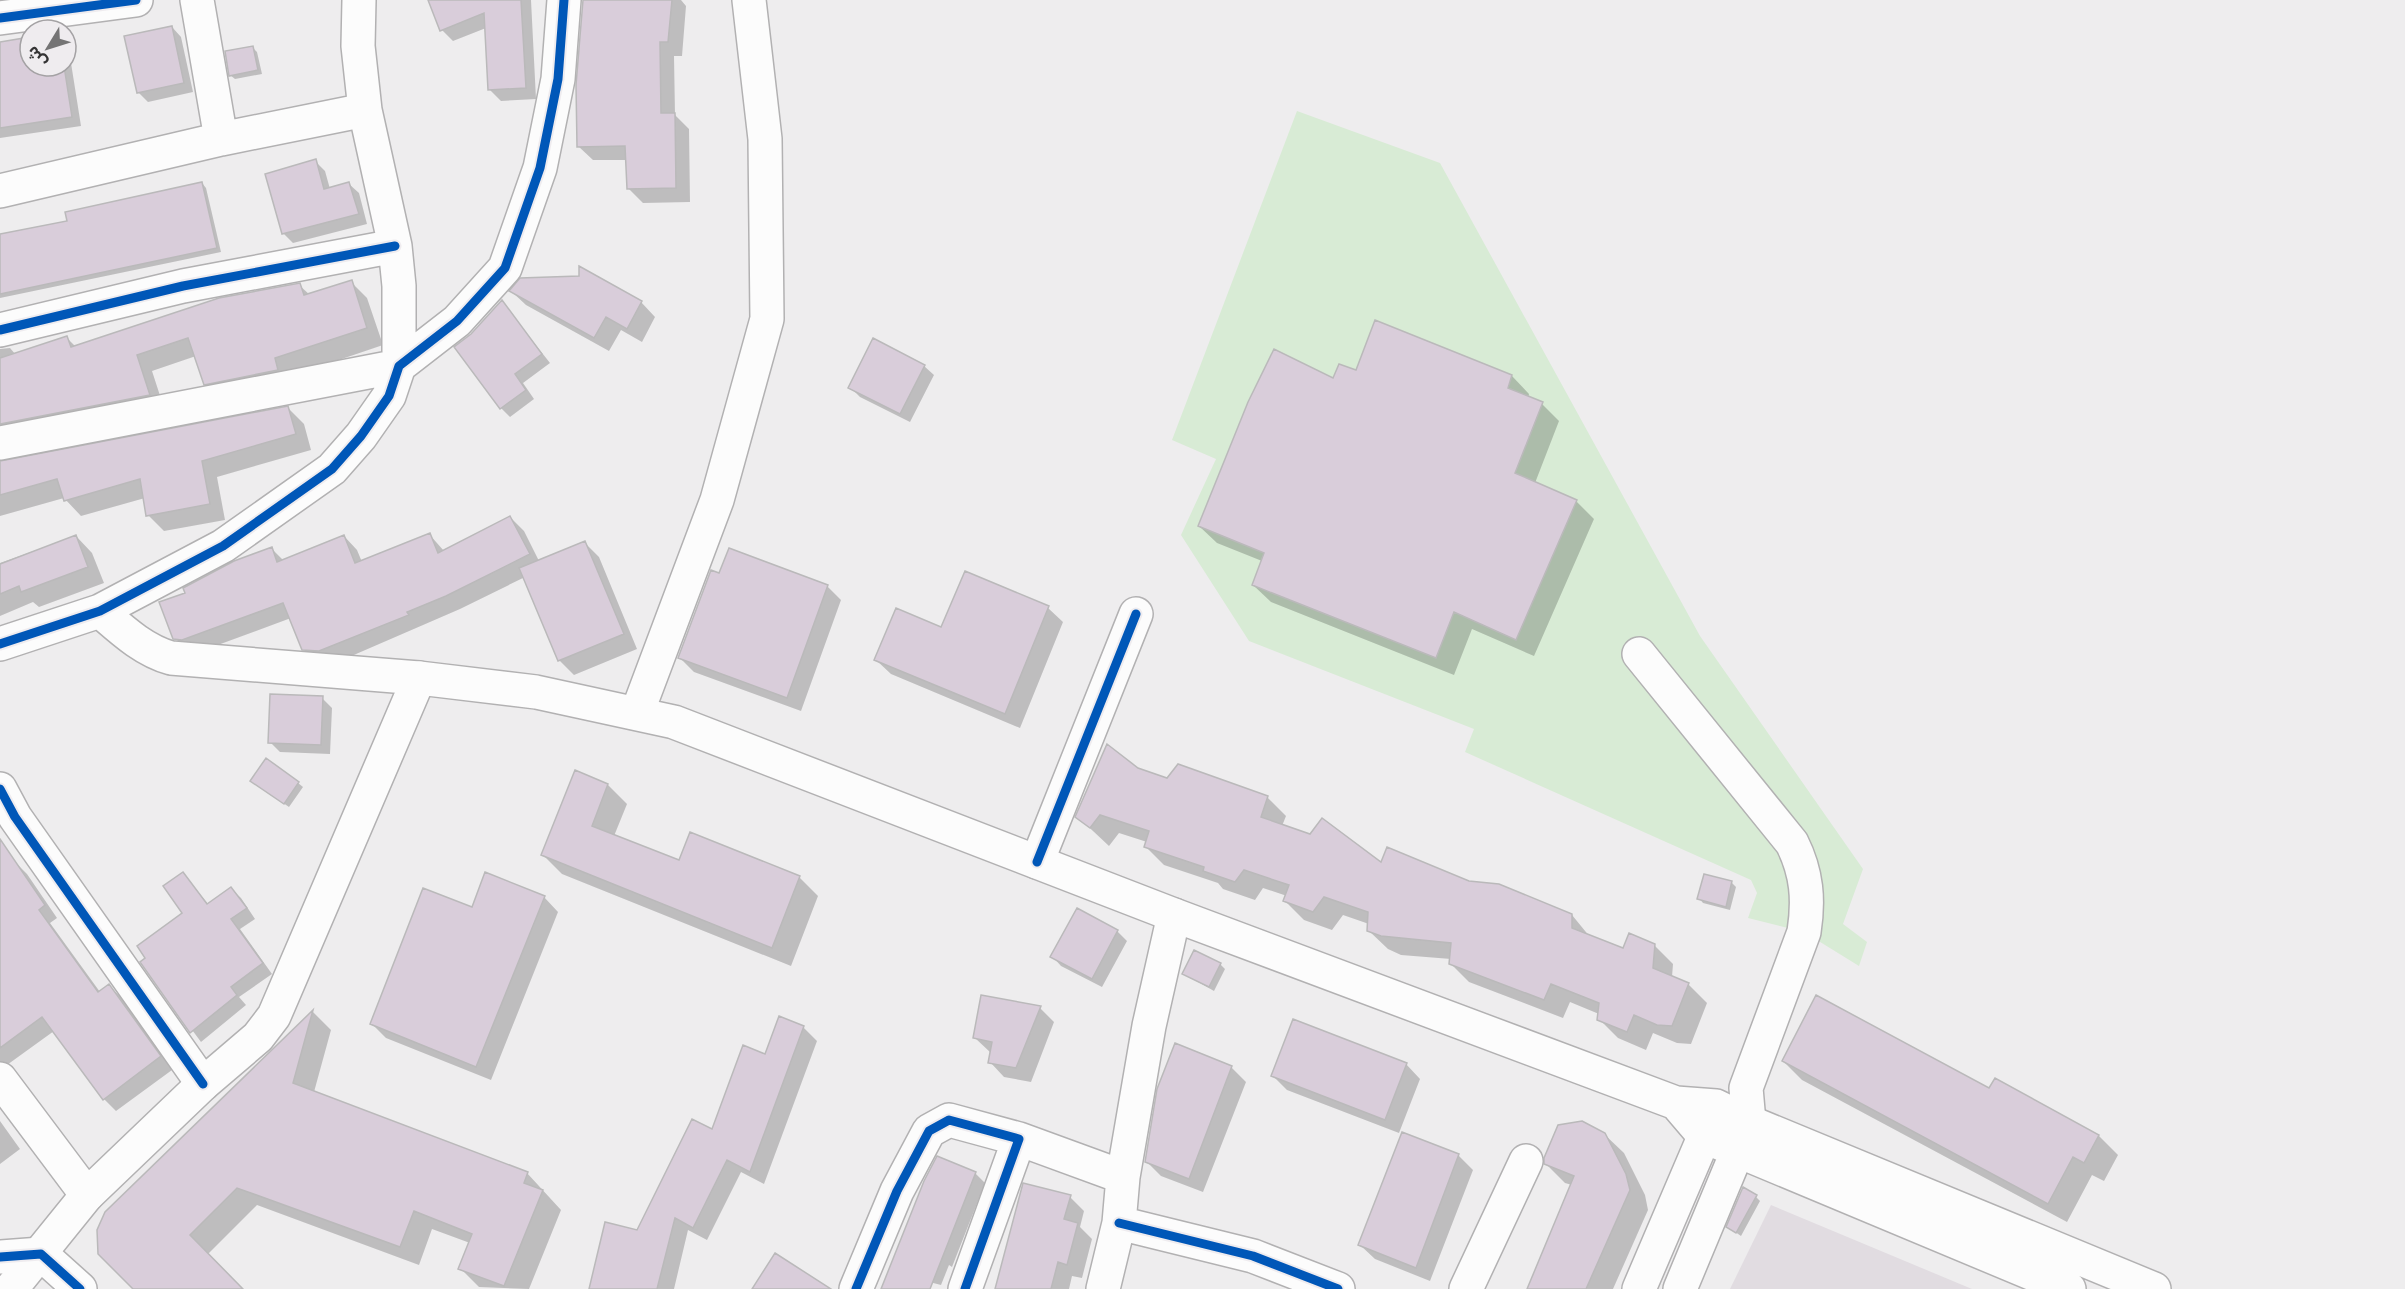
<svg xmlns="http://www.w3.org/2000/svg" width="2405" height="1289" font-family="'Work Sans','Noto Sans Arabic',sans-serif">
  <rect width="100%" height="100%" fill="#eeedee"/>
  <path fill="#e1dce1" d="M 1771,1205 L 1972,1289 L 1730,1289 Z"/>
  <path fill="#d8ebd5" d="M 1297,111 L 1440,163 L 1700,636 L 1863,869 L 1843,924 L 1867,942 L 1859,966 L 1804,932 L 1748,918 L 1757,893 L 1751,880 L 1465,752 L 1474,729 L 1249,641 L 1181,535 L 1216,459 L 1172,440 Z"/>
  <path fill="#0003" d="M 429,0 L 531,0 L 536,99 L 501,101 L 490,90 L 486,28 L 453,41 L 442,30 Z
    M 584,0 L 681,0 L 686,6 L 682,56 L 674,56 L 675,115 L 689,129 L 690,202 L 643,203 L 628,188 L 627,160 L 593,160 L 578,146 Z
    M 172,27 L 181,37 L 193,92 L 148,102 L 138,92 Z
    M 30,39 L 30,66 L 66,66 L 66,42 L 68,44 L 81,126 L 0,138 L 0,43 Z
    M 252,47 L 257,52 L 262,74 L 235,79 L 230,75 Z
    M 315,161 L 325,171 L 330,189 L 349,184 L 359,193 L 367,224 L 293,243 L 283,233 Z
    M 202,183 L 206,188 L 221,252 L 0,298 L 0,236 L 69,222 Z
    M 351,282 L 367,298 L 383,345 L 221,400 L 205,384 L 196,356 L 152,371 L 165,411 L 0,451 L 0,349 L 10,348 L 16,355 L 67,338 L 76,347 L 299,285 L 310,295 Z
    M 511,291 L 641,302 L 655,317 L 642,342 L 621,330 L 609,351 L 526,305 Z
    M 502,302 L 550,363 L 523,383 L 534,399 L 510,417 L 501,408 L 472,335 Z
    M 924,366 L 934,375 L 910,422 L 860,397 L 850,387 Z
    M 1357,372 L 1512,376 L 1529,394 L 1528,398 L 1542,404 L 1559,421 L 1535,483 L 1576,501 L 1594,519 L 1534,656 L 1472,629 L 1454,675 L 1271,602 L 1253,585 L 1262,561 L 1217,543 L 1199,526 L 1334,381 Z
    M 288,408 L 304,424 L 311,450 L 217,477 L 225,520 L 164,531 L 148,515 L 145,498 L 81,516 L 64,498 L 0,516 L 0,463 Z
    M 510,517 L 524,531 L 539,561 L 585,543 L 599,557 L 637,649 L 574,675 L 559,660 L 525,577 L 460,609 L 333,664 L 318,663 L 304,649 L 291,618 L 196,653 L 189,652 L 175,638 L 187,594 L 272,549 L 284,561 L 344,536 L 357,550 L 362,562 L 429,534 L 444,551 Z
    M 76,536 L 92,553 L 104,583 L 39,607 L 33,602 L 0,616 L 0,563 Z
    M 965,573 L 1048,608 L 1063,622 L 1020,728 L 891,674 L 876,660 L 942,629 Z
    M 720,575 L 827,586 L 841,600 L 801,711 L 694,672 L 679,657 Z
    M 322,698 L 332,708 L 330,754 L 280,752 L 270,742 Z
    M 1137,769 L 1168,780 L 1267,797 L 1286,816 L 1282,826 L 1381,865 L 1469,882 L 1572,915 L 1590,937 L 1624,950 L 1654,945 L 1673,964 L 1672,977 L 1688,984 L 1707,1003 L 1691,1044 L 1677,1043 L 1653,1033 L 1646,1050 L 1618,1038 L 1599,1019 L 1599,1014 L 1570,1002 L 1563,1018 L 1469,982 L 1450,963 L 1451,959 L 1401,955 L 1388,949 L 1368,930 L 1369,924 L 1343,915 L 1332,930 L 1304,920 L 1285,901 L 1287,896 L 1263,888 L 1255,900 L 1223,889 L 1218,883 L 1164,865 L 1145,846 L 1147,842 L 1119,833 L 1109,846 L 1077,816 Z
    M 298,783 L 303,787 L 289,807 L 257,785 Z
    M 608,785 L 627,804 L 614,836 L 680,862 L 799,877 L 818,896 L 791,966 L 562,874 L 543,855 Z
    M 14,861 L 27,874 L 57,918 L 50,923 L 100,992 L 109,986 L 122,998 L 172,1070 L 116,1111 L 104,1099 L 54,1031 L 0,1070 L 0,871 Z
    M 183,874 L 209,905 L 231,889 L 241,898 L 255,919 L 240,929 L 272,974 L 239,997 L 246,1005 L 201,1042 L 142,962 L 185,913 Z
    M 1732,883 L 1736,887 L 1730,910 L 1703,903 L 1699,898 Z
    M 544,897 L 558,912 L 491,1080 L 386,1038 L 371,1023 L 473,909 Z
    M 1117,931 L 1127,941 L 1102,987 L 1061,966 L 1052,956 Z
    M 1220,964 L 1225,969 L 1214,991 L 1184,974 Z
    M 1040,1008 L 1054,1022 L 1031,1082 L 1004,1077 L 990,1062 L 991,1053 L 975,1038 Z
    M 313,1012 L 331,1030 L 314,1092 L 527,1173 L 561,1210 L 529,1289 L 479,1287 L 460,1268 L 470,1243 L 432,1229 L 419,1265 L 257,1205 L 207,1255 L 241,1289 L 135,1289 L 106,1212 Z
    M 803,1027 L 817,1041 L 764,1184 L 741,1172 L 707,1240 L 688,1230 L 674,1289 L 590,1289 L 638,1232 L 766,1055 Z
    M 1783,1061 L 1990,1090 L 2099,1136 L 2118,1155 L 2104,1181 L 2092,1175 L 2067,1222 L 1802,1080 Z
    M 1406,1064 L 1420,1079 L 1399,1133 L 1287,1090 L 1273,1076 Z
    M 1231,1067 L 1246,1082 L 1203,1192 L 1161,1176 L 1146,1161 Z
    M 0,1121 L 20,1149 L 0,1164 Z
    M 1403,1134 L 1459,1156 L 1473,1170 L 1430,1281 L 1375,1259 L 1360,1245 Z
    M 1604,1134 L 1624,1153 L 1645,1195 L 1648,1210 L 1613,1289 L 1528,1289 L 1572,1185 L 1565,1183 L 1546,1164 Z
    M 975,1173 L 985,1183 L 952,1267 L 949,1265 L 941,1285 L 902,1275 Z
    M 1070,1197 L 1084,1211 L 1080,1227 L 1092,1239 L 1082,1278 L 1072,1276 L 1069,1289 L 997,1289 Z
    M 1756,1197 L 1760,1201 L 1741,1236 L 1728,1227 Z"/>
  <path fill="#d9cdda" stroke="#bab9ba" stroke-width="1.5" d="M 428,0 L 521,0 L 526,88 L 488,90 L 484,13 L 440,31 Z
    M 583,0 L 672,0 L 668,42 L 660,42 L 661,113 L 675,113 L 676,188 L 627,189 L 625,146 L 577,147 L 576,85 Z
    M 172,26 L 184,83 L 137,93 L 124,36 Z
    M 30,37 L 30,66 L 64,66 L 72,117 L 0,128 L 0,42 Z
    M 253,46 L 258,70 L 229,76 L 225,51 Z
    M 316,159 L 324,189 L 349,182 L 359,214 L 282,234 L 265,174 Z
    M 202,182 L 217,248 L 0,294 L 0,234 L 67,221 L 65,212 Z
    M 579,266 L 642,301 L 627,329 L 606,317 L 594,338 L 509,291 L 520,278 L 579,276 Z
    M 352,280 L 367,328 L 275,358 L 278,370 L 204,385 L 188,338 L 137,355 L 150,395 L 0,424 L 0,358 L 67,336 L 71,347 L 219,298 L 300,283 L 304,295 Z
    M 502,300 L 542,354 L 515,374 L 526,390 L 500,409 L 454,347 L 471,334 Z
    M 1375,320 L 1512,375 L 1508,388 L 1543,402 L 1515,473 L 1577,500 L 1516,640 L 1454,612 L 1436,658 L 1252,585 L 1264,553 L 1198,526 L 1248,402 L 1274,349 L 1333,378 L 1339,364 L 1356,370 Z
    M 873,338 L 925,365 L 900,414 L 848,388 Z
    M 288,406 L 296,434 L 202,461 L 210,504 L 146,516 L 140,479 L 64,501 L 57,479 L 0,495 L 0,461 Z
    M 510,516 L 530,554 L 446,596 L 407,612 L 409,615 L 319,651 L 302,650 L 283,603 L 182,640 L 173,639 L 159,602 L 185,593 L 183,588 L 234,561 L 272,547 L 277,562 L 344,535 L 355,563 L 430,533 L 438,553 Z
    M 76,535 L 88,567 L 21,592 L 19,586 L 0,594 L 0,564 Z
    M 585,541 L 624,634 L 558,661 L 519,568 Z
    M 729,548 L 828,585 L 787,698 L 678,658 L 711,570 L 719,573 Z
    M 965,571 L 1049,606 L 1005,714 L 874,660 L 896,608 L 941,627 Z
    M 270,694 L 323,696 L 321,745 L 268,743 Z
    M 1107,744 L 1138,768 L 1167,778 L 1178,764 L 1268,796 L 1261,817 L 1310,834 L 1322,818 L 1381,862 L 1387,847 L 1469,881 L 1499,884 L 1572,914 L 1572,928 L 1623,948 L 1629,933 L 1655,944 L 1653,968 L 1689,983 L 1672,1026 L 1657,1025 L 1634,1015 L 1627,1032 L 1597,1020 L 1599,1003 L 1551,984 L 1544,1000 L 1449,964 L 1451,943 L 1381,936 L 1367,931 L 1368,912 L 1324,897 L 1313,912 L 1283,901 L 1289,885 L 1244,870 L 1235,882 L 1203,871 L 1204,867 L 1144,847 L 1149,831 L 1100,815 L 1090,828 L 1075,817 Z
    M 266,758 L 299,782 L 284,804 L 250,781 Z
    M 575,770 L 608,784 L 592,826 L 679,860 L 690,832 L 800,876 L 772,948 L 541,855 Z
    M 0,839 L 45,905 L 39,910 L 98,992 L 109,984 L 161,1056 L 103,1100 L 42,1017 L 0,1048 Z
    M 183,872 L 207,904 L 231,887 L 247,908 L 231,919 L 263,963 L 231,987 L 237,995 L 190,1033 L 140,962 L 145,958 L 137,946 L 182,913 L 163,886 Z
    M 485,872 L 545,896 L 476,1067 L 370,1024 L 423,888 L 472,907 Z
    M 1704,874 L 1732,881 L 1726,907 L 1697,899 Z
    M 1077,908 L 1118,930 L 1092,979 L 1050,957 Z
    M 1194,950 L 1221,963 L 1209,987 L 1182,974 Z
    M 981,995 L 1041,1006 L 1016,1068 L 988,1063 L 992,1042 L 973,1038 Z
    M 1816,995 L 1989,1088 L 1995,1078 L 2099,1135 L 2084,1163 L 2073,1157 L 2048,1204 L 1782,1061 Z
    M 313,1010 L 293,1083 L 528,1172 L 524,1183 L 543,1190 L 504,1286 L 458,1269 L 472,1234 L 414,1211 L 400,1247 L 237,1188 L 190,1235 L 243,1289 L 133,1289 L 98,1254 L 97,1230 L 105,1212 Z
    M 779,1016 L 804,1026 L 750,1172 L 727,1160 L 693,1228 L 675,1218 L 657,1289 L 589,1289 L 605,1222 L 637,1230 L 692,1119 L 712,1129 L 743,1045 L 765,1054 Z
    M 1293,1019 L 1407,1063 L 1385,1120 L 1271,1076 Z
    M 1175,1043 L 1232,1066 L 1189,1179 L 1145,1162 L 1157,1089 Z
    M 1582,1121 L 1605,1133 L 1626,1174 L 1630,1190 L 1586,1289 L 1527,1289 L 1574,1176 L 1544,1164 L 1544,1158 L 1558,1125 Z
    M 1402,1132 L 1459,1154 L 1416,1268 L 1358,1245 Z
    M 937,1156 L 976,1172 L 930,1289 L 881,1289 L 924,1181 Z
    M 1023,1183 L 1071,1195 L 1064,1219 L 1078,1223 L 1067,1265 L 1058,1262 L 1051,1289 L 995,1289 Z
    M 1743,1187 L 1757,1195 L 1736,1233 L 1726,1227 Z
    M 775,1253 L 831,1289 L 752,1289 Z"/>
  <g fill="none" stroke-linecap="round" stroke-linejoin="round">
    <g stroke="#b2b1b2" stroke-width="36">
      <path id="minor" d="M 197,0 L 221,139
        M 0,18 L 136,0
        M 0,191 L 221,139 L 365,110
        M 0,330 L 183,286 L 395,246
        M 0,443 L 399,366 L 399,286 L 395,246 L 365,110 L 358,46 L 359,0
        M 100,611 C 122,630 143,650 171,658 L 419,678
        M 0,644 L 100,611 L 223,546 L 332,469 L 361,436 L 389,396 L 399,366 L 457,321 L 505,268 L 540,168 L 558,79 L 564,0
        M 1639,654 L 1792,843 C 1807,873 1809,900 1804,932 L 1746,1088 L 1749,1122
        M 0,789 L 15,817 L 203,1084
        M 1037,862 L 1136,614
        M 0,1079 L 87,1195
        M 1019,1139 L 1123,1177
        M 1119,1223 L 1253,1256 L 1338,1289
        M 0,1257 L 41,1254 L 80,1289
        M 856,1289 L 897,1191 L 929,1131 L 949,1120 L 1019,1139 L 965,1289
        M 1103,1289 L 1119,1223 L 1123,1177 L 1149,1026 L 1174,915
        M 1466,1289 L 1526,1161"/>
    </g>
    <g stroke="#b2b1b2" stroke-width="36">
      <path id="major" d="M 637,713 L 717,500 L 767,319 L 765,139 L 749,0
        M 1676,1103 L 1705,1137 L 2069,1289
        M 11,1289 L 87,1195 L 203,1084 L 258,1037 L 274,1016 L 419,678 L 536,692 L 674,722 L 1174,915 L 1676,1103 L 1716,1106 L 1749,1122 L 2154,1289
        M 1639,1289 L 1713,1116
        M 1680,1289 L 1745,1133"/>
    </g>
    <use href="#minor" stroke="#fcfcfc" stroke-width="33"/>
    <use href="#major" stroke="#fcfcfc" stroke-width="33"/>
    <g stroke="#efecef" stroke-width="13">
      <path id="cycleway" d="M 0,18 L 136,0
        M 0,330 L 183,286 L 395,246
        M 0,644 L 100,611 L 223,546 L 332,469 L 361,436 L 389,396 L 399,366 L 457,321 L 505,268 L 540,168 L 558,79 L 564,0
        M 0,789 L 15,817 L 203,1084
        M 1037,862 L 1136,614
        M 1119,1223 L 1253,1256 L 1338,1289
        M 0,1257 L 41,1254 L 80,1289
        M 856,1289 L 897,1191 L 929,1131 L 949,1120 L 1019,1139 L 965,1289"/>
    </g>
    <use href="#cycleway" stroke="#0057b8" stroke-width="9"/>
  </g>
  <g transform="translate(48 48) rotate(232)"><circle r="28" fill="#efecef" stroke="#a4a2a4" stroke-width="1.5"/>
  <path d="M0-4.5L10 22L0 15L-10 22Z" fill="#757475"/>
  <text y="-9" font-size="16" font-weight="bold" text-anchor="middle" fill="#343334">ش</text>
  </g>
</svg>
